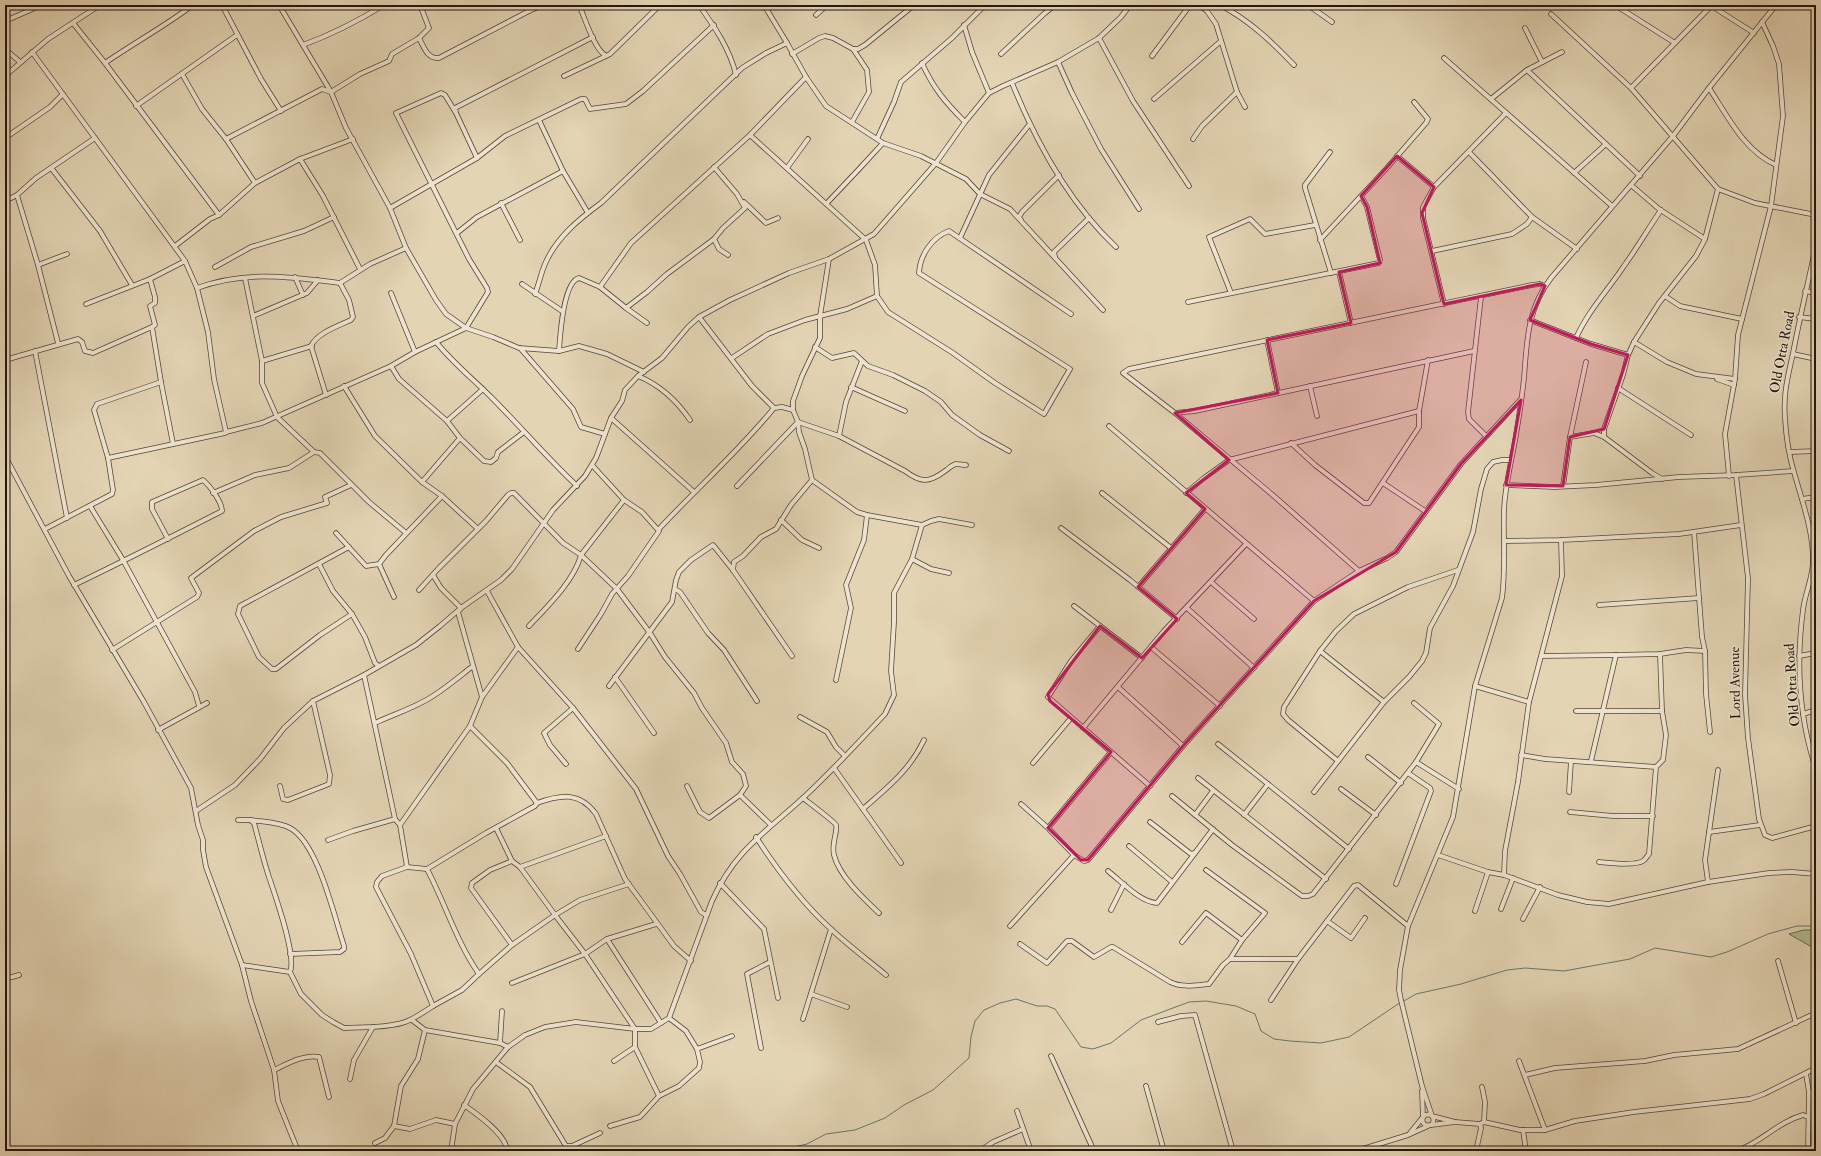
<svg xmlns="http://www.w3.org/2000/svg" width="1821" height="1156" viewBox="0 0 1821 1156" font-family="'IM FELL Double Pica',serif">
  <rect width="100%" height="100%" fill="#e3d4b4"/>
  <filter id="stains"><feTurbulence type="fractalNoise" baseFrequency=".005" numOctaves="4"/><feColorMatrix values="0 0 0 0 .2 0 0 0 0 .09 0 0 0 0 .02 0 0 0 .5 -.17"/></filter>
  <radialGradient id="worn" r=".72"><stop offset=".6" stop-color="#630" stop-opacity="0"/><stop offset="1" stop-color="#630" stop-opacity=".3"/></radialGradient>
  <polygon fill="#b2bd8e" stroke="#6c6a4e" points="1804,930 1816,930 1816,946 1810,946 1789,934"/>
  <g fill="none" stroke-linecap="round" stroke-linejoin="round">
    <g stroke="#697869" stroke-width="1">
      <polyline points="1404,1001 1416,994 1461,984 1507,970 1525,968 1564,971 1630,959 1655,948 1711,957 1727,952 1768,934 1797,926 1816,926"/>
      <polyline points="776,1151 807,1144 826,1134 855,1130 885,1118 904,1105 933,1090 969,1058 971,1037 975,1021 984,1010 1000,1003 1016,999 1037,1006 1047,1006 1055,1009 1081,1047 1093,1049 1111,1043 1141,1020 1189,1002 1206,1001 1236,1006 1255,1014 1261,1031 1274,1039 1290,1041 1321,1043 1349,1037 1401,1002"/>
    </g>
    <defs>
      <g id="minor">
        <polyline points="222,5 261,79 281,111"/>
        <polyline points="279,5 331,92 346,128 390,208 406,248 436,300 446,314 466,328 493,337 519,348 559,351"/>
        <polyline points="524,5 529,11 543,5"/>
        <path d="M579 5C585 18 594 49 606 56L610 54 660 5"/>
        <path d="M699 5C714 26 730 49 736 75"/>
        <polyline points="764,5 787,43 806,77 826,106 883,143 921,156 966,179 980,194 1010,209 1103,310"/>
        <path d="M1220 5C1249 20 1271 41 1294 65"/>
        <polyline points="1308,5 1332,22"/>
        <polyline points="1615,5 1675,43"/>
        <polyline points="1710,5 1754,33"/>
        <polyline points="1551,14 1631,88 1718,189 1705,239 1696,256 1659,303 1634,342 1628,355 1623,375 1604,429 1604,437 1652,473 1662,479"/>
        <polyline points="816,15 827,5"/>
        <polyline points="5,21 42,5"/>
        <polyline points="73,23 105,63 219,215"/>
        <polyline points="964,25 972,52 989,93"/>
        <polyline points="1525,28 1542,62"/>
        <path d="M419 38C424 47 427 59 439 58L529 11"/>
        <polyline points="1099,38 1133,101 1189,186 1180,172"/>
        <path d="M303 45C333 34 358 21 384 5"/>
        <polyline points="5,49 20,62"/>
        <polyline points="853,49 858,49 865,45 914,5"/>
        <polyline points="32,52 185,261 197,288 208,332 214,379 226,432"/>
        <polyline points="792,54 819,38 825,36 833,38 853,49 867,70 869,92 852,122"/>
        <polyline points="1001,54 1045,13 1055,5"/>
        <polyline points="1152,56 1190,5"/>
        <polyline points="1444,58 1612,206"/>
        <polyline points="1058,62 1072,93 1101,149 1139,209"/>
        <path d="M105 63C134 43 165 26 193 5"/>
        <path d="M922 63C933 88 946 103 965 122"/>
        <polyline points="1527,70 1640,176"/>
        <polyline points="182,74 202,109 226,139 255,183"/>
        <polyline points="5,76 48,39 100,5"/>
        <polyline points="564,76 606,56"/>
        <path d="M1012 83C1036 142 1069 203 1116 247"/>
        <polyline points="1631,88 1711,6"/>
        <path d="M1709 88C1727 115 1744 151 1776 165"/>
        <polyline points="1237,92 1245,107"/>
        <polyline points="1154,99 1221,41"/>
        <polyline points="1491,99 1527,70 1562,52"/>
        <polyline points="136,106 237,35"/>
        <polyline points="539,120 563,171 588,213"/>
        <path d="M750 135 866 240 875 265 877 296 888 312 953 353 995 383 1044 414 1070 369 919 273C920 255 932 237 949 231L1071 314"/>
        <polyline points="5,138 50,107 63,94"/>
        <polyline points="226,139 322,89 331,92 360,74 389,61 392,54 419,38 429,28 420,5"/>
        <polyline points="877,139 894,102 901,82 952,38 985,5"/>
        <polyline points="1193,139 1202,126 1237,92 1216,24 1207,11 1199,5"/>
        <polyline points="1330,152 1305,185 1305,188 1331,273"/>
        <polyline points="1469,152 1532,217 1577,249"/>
        <polyline points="1397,156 1434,187"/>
        <polyline points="477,158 456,113 455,108 593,37"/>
        <polyline points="300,159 323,196 360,269"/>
        <polyline points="787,168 808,139"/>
        <polyline points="52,169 100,231 132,285"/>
        <polyline points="1574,173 1606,144"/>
        <polyline points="1631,185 1659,209 1705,239"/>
        <polyline points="1718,189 1755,203 1816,215"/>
        <polyline points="17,195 38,265 58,343"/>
        <polyline points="5,201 17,195 36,178 95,138"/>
        <polyline points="744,202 766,223 778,218"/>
        <polyline points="501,203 520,240"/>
        <polyline points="827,203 860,168 883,143"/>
        <polyline points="390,208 477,158 505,136 581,99 585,99 590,109 626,104 643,91 714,25"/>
        <polyline points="1021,220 1019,217 1022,212 1059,175"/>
        <polyline points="457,233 477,217 563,171"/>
        <polyline points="960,238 989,175 1029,125"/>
        <polyline points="714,239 719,249 728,255"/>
        <polyline points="1320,240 1386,169 1426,123 1428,119 1414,102"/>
        <polyline points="175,246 210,219 219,215 255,183 300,159 353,139"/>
        <path d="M1816 246C1808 282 1800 317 1793 353 1788 376 1783 394 1785 418 1786 436 1789 456 1794 472 1802 501 1813 530 1813 560 1813 579 1805 592 1803 610 1796 663 1799 718 1816 769"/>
        <polyline points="1432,251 1512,234 1527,224 1532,217"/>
        <polyline points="1055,257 1054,252 1089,218"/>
        <polyline points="829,259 820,316 820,338 802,376 793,401 793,410 798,422 799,432 805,449 812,480 857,512 867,515 922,525 931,521 939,519 972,525"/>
        <polyline points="38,265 67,254"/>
        <polyline points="215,267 251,247 304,231 334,217"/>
        <polyline points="1339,272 1351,323"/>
        <polyline points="295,277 303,295"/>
        <polyline points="245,278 262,361 262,383 277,417 314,452 320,453 369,502 406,533"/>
        <polyline points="522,284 562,311"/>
        <polyline points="600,287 631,243 750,135 806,77"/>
        <path d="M197 288C246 270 290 277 340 283L370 264 406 248"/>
        <polyline points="1805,291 1816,293"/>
        <polyline points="391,293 415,352"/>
        <polyline points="1231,293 1209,237 1250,219 1265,234 1315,225"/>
        <path d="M535 294C539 284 541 273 545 264 556 238 579 219 601 203L742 68 766 53 787 43"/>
        <polyline points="1665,296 1680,306 1742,319"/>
        <polyline points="1481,297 1468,412 1469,419 1486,436"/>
        <polyline points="1188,302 1379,263 1380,260 1367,207 1361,196"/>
        <polyline points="86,304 150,279 185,261"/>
        <polyline points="1444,304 1423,218 1423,207 1434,187 1506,113"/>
        <polyline points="626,308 647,292 667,274 714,239 723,228 745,208 737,194 714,167"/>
        <polyline points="253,316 307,293 318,280"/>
        <polyline points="699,317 752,386 774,408 782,407 793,410"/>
        <polyline points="1799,317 1816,319"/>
        <polyline points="1530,320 1591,344 1628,355"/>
        <polyline points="152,327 161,382"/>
        <path d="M1576 338C1588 311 1608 290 1624 266 1637 248 1648 229 1661 210"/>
        <polyline points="1267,340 1278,393"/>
        <path d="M436 342C453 363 473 379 492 398 521 427 547 458 577 486"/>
        <polyline points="1634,342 1667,362 1696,374 1735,379"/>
        <polyline points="815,347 832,358 854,353 868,366 893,375 925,391 941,402 952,415 980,435 1009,451"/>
        <polyline points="520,348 573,409 581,427 605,434"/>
        <polyline points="35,351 67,518"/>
        <polyline points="1793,354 1816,359"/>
        <polyline points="732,358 768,334 805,320 847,309 877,296"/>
        <polyline points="5,360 78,339 82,342 85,351 93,353 152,327 155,325 150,306 155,303 155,297 150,279"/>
        <polyline points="262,361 312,346"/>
        <polyline points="391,366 399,379 447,421 460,438 422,482"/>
        <path d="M644 372 607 354 579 346 559 351C560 337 563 282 579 278L600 287 626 308 647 323"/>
        <path d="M638 376C660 385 677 401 690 420"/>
        <polyline points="1717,379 1734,385"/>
        <polyline points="344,386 375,436 422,482 442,496 478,529"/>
        <polyline points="1310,386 1317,416"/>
        <polyline points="851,387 905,411"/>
        <polyline points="1618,388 1691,435"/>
        <path d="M326 395 311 346C317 333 338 326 351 320L353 317 349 300 340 283"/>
        <polyline points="1175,413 1195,411 1474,351"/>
        <polyline points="611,418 694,492"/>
        <polyline points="447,421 483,389"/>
        <polyline points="1109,426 1314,601"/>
        <polyline points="839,436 846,402 862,361"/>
        <polyline points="1570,437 1594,433 1604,437"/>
        <polyline points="460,438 484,461 491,462 496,458 498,452 524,432"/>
        <polyline points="1291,443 1315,465 1364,503 1369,503 1419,427 1419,411 1428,360"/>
        <polyline points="1791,452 1816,451"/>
        <path d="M5 456 69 576 144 702 191 788 198 825 203 840V850L206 867 242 965 251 1001 274 1070C287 1064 304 1054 319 1057L329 1097"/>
        <polyline points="108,458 225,433 226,432 262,423 391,366 415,352 466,328 488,292 487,288 469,259 396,113 441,93 445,95 456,113"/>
        <polyline points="1736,475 1748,578 1745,695 1748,738 1759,819 1765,835 1772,838 1816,826"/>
        <polyline points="1729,476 1725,434 1735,379 1738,335 1771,206 1783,116 1779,64 1773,46 1762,22"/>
        <polyline points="1383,483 1425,511"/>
        <polyline points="1506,485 1555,487 1596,485 1679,477 1736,475 1793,471"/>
        <path d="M737 486 798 422 839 436 905 471C921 483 929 483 945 471 949 468 952 465 956 464 959 464 963 465 966 465"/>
        <polyline points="1563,486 1570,437 1586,362"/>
        <polyline points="213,493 255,475 289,468 314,452"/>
        <polyline points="1102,493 1171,548"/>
        <polyline points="1186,493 1204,478 1229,460 1419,411"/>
        <polyline points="1802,499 1816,497"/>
        <polyline points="90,506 123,560 195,692 199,706"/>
        <polyline points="781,520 802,540 819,548"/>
        <polyline points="1061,528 1130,580 1177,619"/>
        <polyline points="45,529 112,494 113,490 108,458 94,410 97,404 161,382 173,444"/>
        <path d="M659 529C697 488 739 451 774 408"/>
        <polyline points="1694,532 1702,637 1705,651 1706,694 1710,732"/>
        <polyline points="336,533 366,566 379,564 386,555 442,496"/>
        <polyline points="1505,541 1561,540 1679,534 1741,525"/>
        <polyline points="349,547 240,606 238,614 259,657 272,669 276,669 320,635 352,614"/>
        <polyline points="912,559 931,569 949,573"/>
        <polyline points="319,564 333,591 352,614 365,637 375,663 379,666"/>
        <polyline points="379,564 394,597"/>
        <polyline points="733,570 734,562 743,556 761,537 776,529 791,505 812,480"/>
        <polyline points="1359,571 1275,497 1175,413 1123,373 1129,369 1532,285 1540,284 1545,286"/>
        <polyline points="433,575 441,588 461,608 458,612 482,697"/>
        <polyline points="1211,582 1254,619"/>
        <path d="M74 585C124 561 173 536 222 511 222 502 210 486 203 480L152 502V509L168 539"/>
        <polyline points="1138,587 1205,509"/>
        <polyline points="675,589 680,592 708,633 724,650 757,701"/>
        <polyline points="419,590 438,569 486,521 508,495 511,493 514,493 563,543 581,555 617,589 650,633 665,657 694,693 702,708 726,743 732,762 743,774 746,786 740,795"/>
        <polyline points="487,591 518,647 573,708 636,789 668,856 680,874 701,912 706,915"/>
        <polyline points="1599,605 1699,598"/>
        <polyline points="1074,606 1142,658"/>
        <polyline points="1187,608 1254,668"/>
        <path d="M529 626C547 607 574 581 581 555L624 500"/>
        <polyline points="1100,626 1071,661 1048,697 1150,786"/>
        <polyline points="1151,647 1220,706"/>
        <polyline points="578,649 601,614 612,594 628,576 659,531 642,512 624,500 592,465"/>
        <polyline points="112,650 197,597 199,593 191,578 254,531 281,517 327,503 325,497 351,485"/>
        <polyline points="1320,651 1384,702 1409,677 1422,661 1426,653 1430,628 1453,586 1473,532 1481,489 1487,469 1493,462 1502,460 1511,460"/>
        <polyline points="1542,656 1616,655 1660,654 1686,650 1705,651"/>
        <polyline points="1799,656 1816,653"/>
        <polyline points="364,675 395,819 400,825 407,867"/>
        <polyline points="615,677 654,733"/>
        <polyline points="836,680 851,608 846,585 864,540 867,515"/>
        <polyline points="609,686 672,602 676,580 679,572 691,560 713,545 733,570 792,656"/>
        <polyline points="1475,686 1529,702"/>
        <polyline points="1118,687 1183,746"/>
        <polyline points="1414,703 1439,724 1416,762"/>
        <polyline points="1576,711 1662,711"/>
        <polyline points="1803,714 1816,710"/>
        <polyline points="800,717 827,732 836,747 845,756"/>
        <path d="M375 723C394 714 415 708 433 696 447 687 460 676 473 666"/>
        <polyline points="1083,728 1164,631 1246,544"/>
        <polyline points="158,730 207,703"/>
        <polyline points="1218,744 1349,849"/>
        <polyline points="1521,755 1545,759 1656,767"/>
        <polyline points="1368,757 1401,783"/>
        <polyline points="1338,761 1288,720 1283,714 1284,707 1320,651 1336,631 1354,614 1408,587 1458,570"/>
        <polyline points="1591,761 1616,655"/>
        <polyline points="1033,763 1071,718"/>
        <polyline points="566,764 550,745 544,733 573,708"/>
        <polyline points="834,768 901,863"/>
        <polyline points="1198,778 1326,879"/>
        <polyline points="280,786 283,799 288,800 329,784 330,775 313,701"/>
        <polyline points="687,786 700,812 709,818 740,795 771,825"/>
        <polyline points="1341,789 1376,815"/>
        <polyline points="1314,792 1384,702"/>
        <polyline points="1569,792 1571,761"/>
        <polyline points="1172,796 1232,845 1302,896 1308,896 1313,894 1416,762 1459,789"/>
        <path d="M803 798C808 802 835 822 836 825 838 831 831 844 834 855 839 876 864 899 879 913"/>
        <path d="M537 803C561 794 580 792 596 814L625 879 674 946 691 961"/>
        <polyline points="1021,804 1048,828 1074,855 1084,861 1088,860 1183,746 1314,601 1359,571 1387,558 1396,552 1461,464 1520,400"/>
        <path d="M863 809C887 788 910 770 924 740"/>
        <polyline points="196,811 235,785 260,759 284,728 313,701 364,675 416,645 440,626 461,608 501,580 512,569 553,510 585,476 596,458 611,418 622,401 625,390 638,376 662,358 688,327 699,317 730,300 789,273 829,259 874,234 936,163 965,122 989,93 1003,86 1058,62 1099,38 1121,17 1130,5"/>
        <polyline points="1570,812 1613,816 1653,816"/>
        <polyline points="1195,815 1213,791"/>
        <polyline points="1244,815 1268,784"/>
        <path d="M238 820H250L254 823C259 841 263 859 269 877 275 895 297 956 290 972L301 994 322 1015 333 1022 344 1028 373 1027"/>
        <path d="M251 820C263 822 279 822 290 828 318 843 334 916 344 946V949L340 952 290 954"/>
        <polyline points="1150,822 1191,854 1195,853 1213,829"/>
        <polyline points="400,825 470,726 482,697 518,647"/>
        <polyline points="496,828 512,861 490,870 472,883 471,888 512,945"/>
        <polyline points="1048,828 1111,752"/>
        <polyline points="1709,832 1760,825"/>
        <path d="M756 837C778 871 802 903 832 930 849 946 868 960 886 975"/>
        <polyline points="328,840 353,831 395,819"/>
        <polyline points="1129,846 1172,882"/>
        <polyline points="1438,855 1488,872 1504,875 1558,895 1587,902 1609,904 1708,882 1769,873 1792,872 1816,874"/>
        <polyline points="512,861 520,867 555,915 580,900 629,884"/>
        <path d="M1599 862C1608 863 1635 866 1643 861 1646 859 1647 856 1649 854L1656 767 1663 760 1666 735 1662 711 1660 654"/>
        <polyline points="520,867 606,836"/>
        <path d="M427 869C445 903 457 943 479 974L512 945 555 915 585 954 635 1029V1047L614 1061"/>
        <polyline points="1206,870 1265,913 1242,940 1230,959"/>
        <path d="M1108 871C1122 882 1140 902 1157 903L1195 853"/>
        <polyline points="1504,875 1505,851 1518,782 1529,702 1562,576 1561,540"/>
        <polyline points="1708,882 1705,860 1718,770"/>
        <polyline points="720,883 764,929 778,998"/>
        <polyline points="1396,884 1431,791 1430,788 1408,773"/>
        <polyline points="1501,909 1513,878"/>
        <polyline points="1111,910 1124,884"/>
        <polyline points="1475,911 1488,872"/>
        <polyline points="1523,919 1540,887"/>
        <polyline points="1327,921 1351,938 1365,918"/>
        <polyline points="1010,926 1074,855"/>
        <polyline points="607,939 661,1023"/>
        <polyline points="1182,942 1206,913 1242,940"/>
        <path d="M1020 944 1047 963 1067 941H1072L1094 957 1111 947H1113L1170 982C1182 988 1196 985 1209 984L1223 965 1230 959H1298"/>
        <polyline points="1778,961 1796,1023"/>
        <polyline points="242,965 290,972"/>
        <polyline points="5,979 19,975"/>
        <polyline points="512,983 585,954 607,939 656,924"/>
        <polyline points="811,994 847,1007"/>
        <polyline points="1271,1000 1298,959 1354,886 1358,885 1408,926"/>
        <polyline points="433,1006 462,990 479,974"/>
        <polyline points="669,1018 686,1031 697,1049 732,1036"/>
        <polyline points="803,1019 831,929"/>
        <polyline points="412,1020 425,1030 500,1043 508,1047"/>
        <polyline points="1158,1022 1181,1016 1195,1015 1233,1151"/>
        <polyline points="500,1043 502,1011"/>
        <polyline points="761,1048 747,974 770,962"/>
        <polyline points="1051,1056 1094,1151"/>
        <polyline points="1519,1061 1545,1130"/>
        <polyline points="496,1062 530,1087 566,1146 572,1146 600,1133"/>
        <polyline points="274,1070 278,1101 298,1151"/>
        <polyline points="1806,1074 1809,1092 1808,1151"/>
        <polyline points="1525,1075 1555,1068 1645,1061 1674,1055 1738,1049 1816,1013"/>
        <path d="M350 1079 354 1060 373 1027C403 1025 408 1023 433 1006L411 954 376 887 377 882 382 876 407 867 427 869 486 833 535 806 537 803 507 763 470 726"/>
        <polyline points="1146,1086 1164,1151"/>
        <polyline points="1482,1087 1485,1102 1484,1122"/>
        <polyline points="659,1096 679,1086 699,1068 700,1062 697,1049"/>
        <path d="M464 1105C477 1114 507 1135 507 1151"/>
        <polyline points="1017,1111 1031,1151"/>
        <circle cx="1428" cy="1120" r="5.5"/>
        <path d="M1455 1122 1432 1116 1422 1086 1401 1000 1399 990 1400 970 1408 926 1453 817 1475 686 1502 598C1506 568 1503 539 1504 510 1505 484 1512 460 1516 435 1519 417 1522 397 1524 378 1527 341 1527 309 1551 278L1673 136 1709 88 1776 5"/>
        <polyline points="1480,1124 1484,1122 1520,1130 1545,1130 1575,1121 1634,1112 1750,1099 1764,1094 1816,1068"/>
        <polyline points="1431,1125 1455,1122 1480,1124 1481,1128 1476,1151"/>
        <polyline points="394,1126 410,1129 436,1120 455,1124"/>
        <polyline points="610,1126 640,1117 659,1096 635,1047"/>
        <polyline points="1523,1130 1526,1151"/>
        <polyline points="1410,1133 1423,1117 1422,1091"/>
        <polyline points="375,1143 385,1138 394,1126 401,1086 418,1059 425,1030"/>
        <path d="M451 1151 455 1124 473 1089 508 1047 525 1035 545 1027 576 1022 635 1029H651L669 1018 712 901C735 850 765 833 804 797 832 771 859 742 885 714L894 695 891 671 894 622V593L912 559 922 525"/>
        <polyline points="980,1151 993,1142 1023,1129"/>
        <polyline points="1356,1151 1408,1135 1428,1126"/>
        <path d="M1737 1151C1760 1143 1778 1122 1803 1115L1808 1117"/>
      </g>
    </defs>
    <use href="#minor" stroke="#544637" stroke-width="5.5"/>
    <use href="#minor" stroke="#ede3ce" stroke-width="4"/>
  </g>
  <path fill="#c2185b" fill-opacity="0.2" stroke="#c2185b" stroke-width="3" stroke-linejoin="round" d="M1397 156 1434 187 1422 213 1444 304 1540 284 1545 286 1530 320 1591 344 1628 355 1604 429 1570 437 1563 486 1506 485 1521 400 1461 464 1396 552 1314 601 1183 746 1088 860H1081L1048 828 1111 752 1050 701 1048 694 1100 626 1142 658 1177 619 1138 587 1205 509 1186 493 1229 460 1175 413 1278 393 1267 340 1351 323 1339 272 1380 263 1367 207 1361 196Z"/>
  <g text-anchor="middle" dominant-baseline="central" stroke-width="3" stroke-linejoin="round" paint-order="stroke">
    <g font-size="14" fill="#25160d" stroke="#ede3ce">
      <text transform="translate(1782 352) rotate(-79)">Old Otta Road</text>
      <text transform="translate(1735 683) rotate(-91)">Lord Avenue</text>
      <text transform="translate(1792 685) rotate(-94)">Old Otta Road</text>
    </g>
  </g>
  <rect width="1821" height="1156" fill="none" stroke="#e3d4b4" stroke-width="20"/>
  <rect x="6" y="6" width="1809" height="1144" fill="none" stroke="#25160d" stroke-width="2"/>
  <rect x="10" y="10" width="1801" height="1136" fill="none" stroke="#25160d"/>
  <rect width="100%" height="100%" filter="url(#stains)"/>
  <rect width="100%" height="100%" fill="url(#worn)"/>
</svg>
